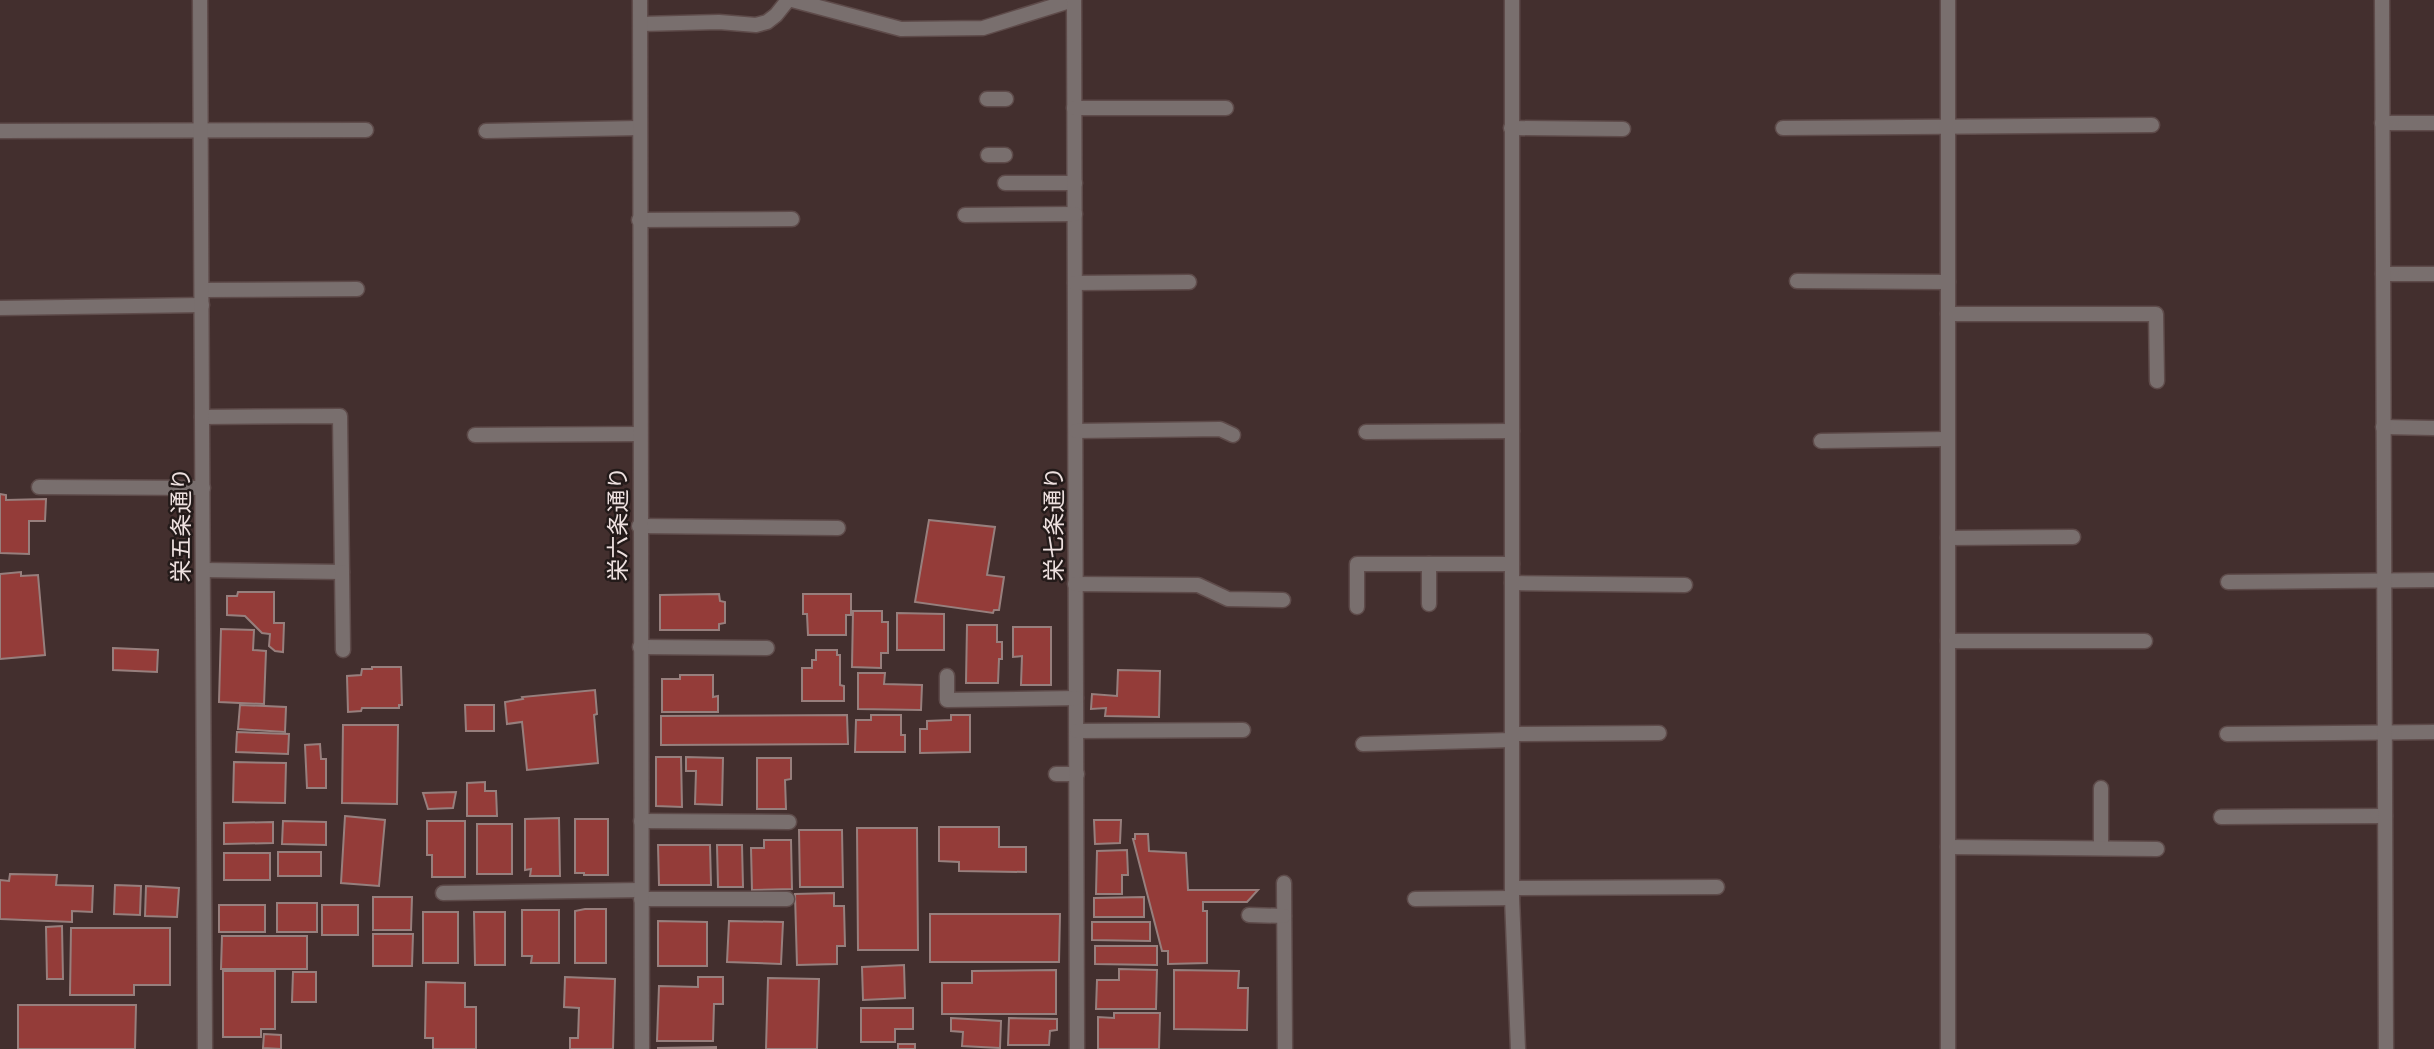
<svg xmlns="http://www.w3.org/2000/svg" width="2434" height="1049" viewBox="0 0 2434 1049" font-family="Quicksand,'Noto Sans JP',sans-serif">
  <rect width="100%" height="100%" fill="#432f2e"/>
  <g fill="#943c39" stroke="#977f7d" stroke-width="2">
    <polygon points="0,494 6,495 6,500 46,499 45,521 29,521 29,554 0,553"/>
    <polygon points="929,520 995,527 987,575 1004,577 999,610 994,610 993,613 915,602"/>
    <polygon points="21,572 21,576 38,575 45,655 0,659 0,574"/>
    <polygon points="238,592 274,592 274,623 284,623 283,652 275,651 269,646 270,634 262,633 245,616 227,615 227,596 237,596"/>
    <polygon points="719,594 720,601 725,602 725,623 719,624 719,630 660,630 660,595"/>
    <polygon points="803,594 851,594 851,615 846,615 846,635 808,635 807,614 803,614"/>
    <polygon points="853,611 882,611 882,622 888,622 888,653 881,653 881,668 852,667"/>
    <polygon points="897,613 944,614 944,650 897,650"/>
    <polygon points="967,625 997,625 997,642 1002,642 1002,659 999,659 998,683 966,683"/>
    <polygon points="1013,627 1051,627 1051,685 1021,685 1022,656 1013,657"/>
    <polygon points="221,629 254,630 253,650 266,651 264,704 219,702"/>
    <polygon points="113,648 158,650 157,672 113,670"/>
    <polygon points="816,650 837,650 837,655 840,655 840,685 844,686 844,701 802,701 802,668 812,668 812,660 816,660"/>
    <polygon points="372,667 401,667 402,705 399,705 399,708 362,708 361,711 348,712 347,676 361,675 362,669 372,669"/>
    <polygon points="1118,670 1160,671 1159,717 1105,716 1106,708 1091,709 1092,694 1117,696"/>
    <polygon points="858,673 885,673 884,684 922,685 921,710 858,709"/>
    <polygon points="680,675 713,675 713,697 718,696 718,712 662,712 662,679 680,679"/>
    <polygon points="595,690 597,714 594,715 598,763 527,770 522,722 507,724 505,702 523,699 522,697"/>
    <polygon points="240,705 286,707 285,732 238,729"/>
    <polygon points="465,705 494,705 494,731 466,731"/>
    <polygon points="847,715 848,744 661,745 661,716"/>
    <polygon points="871,715 901,715 901,735 905,735 905,752 855,752 856,720 871,720"/>
    <polygon points="951,715 970,715 970,752 920,753 920,729 927,729 927,721 951,720"/>
    <polygon points="343,725 398,725 397,804 342,803"/>
    <polygon points="237,732 289,734 288,754 236,752"/>
    <polygon points="320,744 321,759 326,759 326,788 307,788 305,745"/>
    <polygon points="656,757 681,757 682,807 656,806"/>
    <polygon points="686,757 723,758 722,805 695,804 696,771 686,771"/>
    <polygon points="757,758 791,758 791,779 785,780 786,809 757,809"/>
    <polygon points="234,762 286,763 285,803 233,802"/>
    <polygon points="485,782 485,791 496,791 497,816 467,816 467,783"/>
    <polygon points="456,792 453,808 428,809 423,793"/>
    <polygon points="345,816 385,820 379,886 341,883"/>
    <polygon points="559,818 560,876 530,876 531,869 525,870 525,819"/>
    <polygon points="575,819 608,819 608,875 584,875 584,873 575,873"/>
    <polygon points="1094,820 1121,820 1120,843 1095,844"/>
    <polygon points="283,821 326,822 326,845 282,844"/>
    <polygon points="427,821 465,821 465,877 432,877 432,855 427,855"/>
    <polygon points="273,822 273,843 224,844 224,823"/>
    <rect x="477" y="824" width="35" height="50"/>
    <polygon points="939,827 999,827 999,847 1026,847 1026,872 959,871 959,862 939,861"/>
    <polygon points="857,828 917,828 918,950 858,950"/>
    <polygon points="799,830 842,830 843,887 800,887"/>
    <polygon points="1135,834 1148,834 1149,851 1186,853 1188,890 1258,890 1247,902 1203,902 1203,911 1207,911 1207,963 1168,964 1168,951 1162,951 1133,839 1135,839"/>
    <polygon points="764,840 791,840 792,889 752,890 751,848 764,848"/>
    <polygon points="658,845 710,845 711,885 659,885"/>
    <polygon points="717,845 742,845 743,887 718,887"/>
    <polygon points="1127,850 1128,875 1122,875 1122,894 1096,894 1097,851"/>
    <rect x="278" y="852" width="43" height="24"/>
    <rect x="224" y="853" width="46" height="27"/>
    <polygon points="10,874 57,875 56,885 93,886 92,912 72,911 72,922 0,919 0,880 9,881"/>
    <polygon points="115,885 141,886 140,915 114,914"/>
    <polygon points="146,886 179,888 177,917 145,916"/>
    <polygon points="834,893 834,906 844,906 845,946 837,946 837,964 797,965 795,894"/>
    <polygon points="373,897 412,897 411,930 373,930"/>
    <polygon points="1144,897 1144,917 1094,917 1094,898"/>
    <rect x="277" y="903" width="40" height="29"/>
    <rect x="219" y="905" width="46" height="27"/>
    <rect x="322" y="905" width="36" height="30"/>
    <polygon points="585,909 606,909 606,963 575,963 575,911"/>
    <polygon points="522,910 559,910 559,963 531,963 532,956 522,956"/>
    <rect x="423" y="912" width="35" height="51"/>
    <polygon points="474,912 505,912 505,965 475,965"/>
    <polygon points="930,914 1060,914 1059,962 930,962"/>
    <polygon points="658,921 707,922 707,966 658,966"/>
    <polygon points="729,921 783,922 781,964 727,962"/>
    <polygon points="1092,922 1150,922 1150,941 1092,940"/>
    <polygon points="62,926 63,979 47,979 46,927"/>
    <polygon points="71,928 170,928 170,985 134,985 134,995 70,995"/>
    <polygon points="373,934 413,934 412,966 373,966"/>
    <polygon points="222,936 307,936 307,969 221,969"/>
    <polygon points="1095,946 1157,946 1157,965 1095,964"/>
    <polygon points="904,965 905,998 863,1000 862,967"/>
    <polygon points="1119,969 1157,970 1156,1009 1096,1009 1097,980 1119,980"/>
    <polygon points="1056,970 1056,1014 942,1014 942,983 972,983 972,971"/>
    <polygon points="1174,970 1239,971 1238,988 1248,988 1247,1030 1174,1029"/>
    <polygon points="223,971 275,971 275,1029 261,1029 261,1037 223,1037"/>
    <polygon points="293,972 316,972 316,1002 292,1002"/>
    <polygon points="565,977 615,979 613,1049 570,1049 570,1038 578,1038 579,1008 564,1007"/>
    <polygon points="698,977 723,977 723,1004 714,1004 713,1041 657,1041 659,986 698,987"/>
    <polygon points="768,978 819,979 817,1049 766,1049"/>
    <polygon points="426,982 465,983 465,1007 476,1007 476,1049 433,1049 433,1038 425,1038"/>
    <polygon points="18,1005 136,1005 135,1049 18,1049"/>
    <polygon points="861,1008 913,1008 913,1029 895,1029 895,1042 861,1042"/>
    <polygon points="1114,1013 1160,1013 1159,1049 1098,1049 1098,1017 1114,1018"/>
    <polygon points="951,1018 1001,1021 1000,1048 962,1046 963,1032 951,1031"/>
    <polygon points="1009,1018 1057,1019 1057,1030 1050,1031 1049,1045 1008,1045"/>
    <polygon points="264,1034 281,1035 281,1049 263,1048"/>
    <rect x="898" y="1044" width="17" height="5"/>
    <polygon points="716,1047 716,1049 658,1049 658,1048"/>
  </g>
  <g fill="none" stroke-linecap="round" stroke-linejoin="round">
    <defs>
      <g id="service">
        <polyline points="792,0 901,29 983,28 1073,0"/>
        <polyline points="641,24 719,22 756,25 767,22 776,15 788,0"/>
        <polyline points="987,99 1006,99"/>
        <polyline points="2382,123 2434,123"/>
        <polyline points="1511,128 1623,129"/>
        <polyline points="1783,128 2152,125"/>
        <polyline points="0,131 366,130"/>
        <polyline points="486,131 639,128"/>
        <polyline points="988,155 1005,155"/>
        <polyline points="1005,183 1075,183"/>
        <polyline points="639,220 792,219"/>
        <polyline points="2383,274 2434,274"/>
        <polyline points="1797,281 1948,282"/>
        <polyline points="202,290 357,289"/>
        <polyline points="0,308 202,305"/>
        <polyline points="1948,314 2156,314 2157,381"/>
        <polyline points="202,417 340,416 342,572 204,570"/>
        <polyline points="2383,427 2434,428"/>
        <polyline points="1366,432 1512,431"/>
        <polyline points="475,435 640,434"/>
        <polyline points="1821,441 1947,439"/>
        <polyline points="39,487 203,488"/>
        <polyline points="639,526 838,528"/>
        <polyline points="1948,538 2073,537"/>
        <polyline points="1429,564 1429,604"/>
        <polyline points="342,572 343,650"/>
        <polyline points="2228,582 2434,580"/>
        <polyline points="1512,583 1685,585"/>
        <polyline points="1357,607 1357,564 1512,564"/>
        <polyline points="1948,641 2145,641"/>
        <polyline points="640,647 767,648"/>
        <polyline points="1512,734 1659,733"/>
        <polyline points="2227,734 2434,732"/>
        <polyline points="1363,744 1512,740"/>
        <polyline points="1056,774 1077,774"/>
        <polyline points="2101,788 2101,848"/>
        <polyline points="2221,817 2385,816"/>
        <polyline points="641,821 789,822"/>
        <polyline points="1948,847 2157,849"/>
        <polyline points="1284,883 1285,1049"/>
        <polyline points="1513,888 1717,887"/>
        <polyline points="443,893 641,890"/>
        <polyline points="641,899 787,899"/>
        <polyline points="1415,899 1512,898"/>
        <polyline points="1249,915 1284,916"/>
      </g>
      <g id="minor">
        <polyline points="200,0 205,1049"/>
        <polyline points="640,0 642,1049"/>
        <polyline points="1074,0 1077,1049"/>
        <polyline points="1512,0 1512,898 1518,1049"/>
        <polyline points="1948,0 1948,1049"/>
        <polyline points="2382,0 2386,1049"/>
        <polyline points="1074,108 1226,108"/>
        <polyline points="965,215 1075,214"/>
        <polyline points="1075,283 1189,282"/>
        <polyline points="1076,431 1220,429 1233,435"/>
        <polyline points="1075,584 1198,585 1228,599 1283,600"/>
        <polyline points="947,676 947,700 1076,698"/>
        <polyline points="1077,731 1243,730"/>
      </g>
    </defs>
    <use href="#service" stroke="#5e4b4a" stroke-width="17"/>
    <use href="#minor" stroke="#5e4b4a" stroke-width="17"/>
    <use href="#service" stroke="#796f6e" stroke-width="14"/>
    <use href="#minor" stroke="#796f6e" stroke-width="14"/>
  </g>
  <g text-anchor="middle" dominant-baseline="central" stroke-width="5" stroke-linejoin="round" paint-order="stroke">
    <g font-size="23" fill="#ede0df" stroke="#231a19">
      <text transform="translate(617 524) rotate(-90)">栄六条通り</text>
      <text transform="translate(1053 524) rotate(-90)">栄七条通り</text>
      <text transform="translate(180 525) rotate(-90)">栄五条通り</text>
    </g>
  </g>
</svg>
